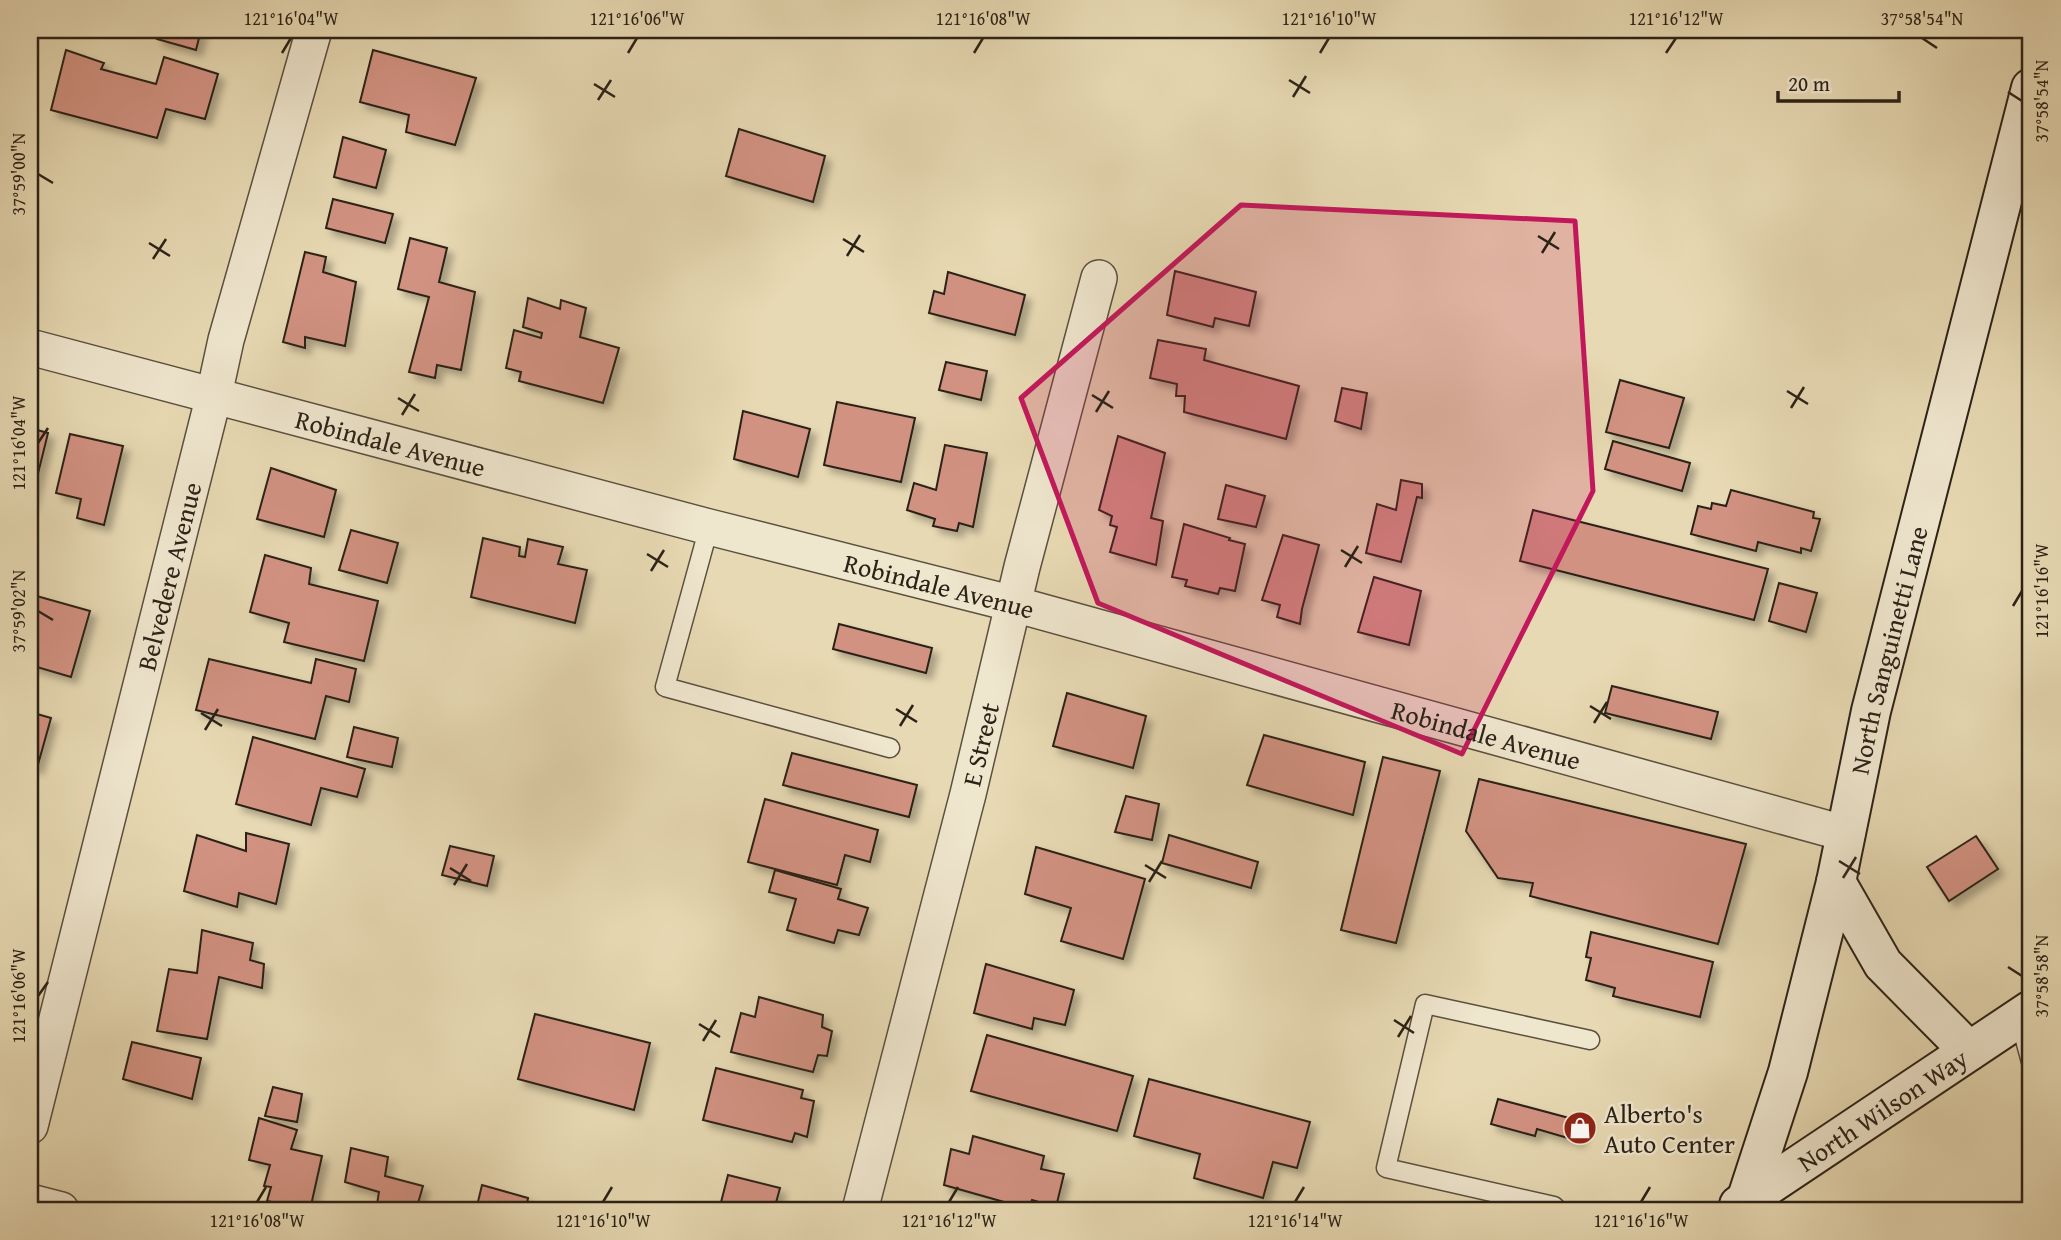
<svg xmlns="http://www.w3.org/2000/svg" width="2061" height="1240" viewBox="0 0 2061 1240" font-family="'Gentium Book Plus',serif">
  <defs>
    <filter id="shadow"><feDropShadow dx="6" dy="6" stdDeviation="3.5" flood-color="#0004"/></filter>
  </defs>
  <rect width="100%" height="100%" fill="#e7d9b3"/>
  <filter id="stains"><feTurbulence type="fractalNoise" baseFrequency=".00286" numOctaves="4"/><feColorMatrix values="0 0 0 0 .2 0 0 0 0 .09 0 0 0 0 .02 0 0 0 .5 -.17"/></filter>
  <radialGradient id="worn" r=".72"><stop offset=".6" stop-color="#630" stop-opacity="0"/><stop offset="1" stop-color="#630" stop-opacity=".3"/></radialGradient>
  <g fill="#d29282" stroke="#2b2217" stroke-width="2" filter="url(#shadow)">
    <polygon points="154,30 201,30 196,50 157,39 159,31"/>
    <polygon points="66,50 104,63 101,69 156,84 164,57 218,74 205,119 166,109 157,138 51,110"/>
    <polygon points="373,50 476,78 455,145 406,132 409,115 360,102"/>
    <polygon points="739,129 825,156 813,202 726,176"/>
    <polygon points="343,137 386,150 376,188 334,177"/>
    <polygon points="333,199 393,214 385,243 326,228"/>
    <polygon points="410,238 447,248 439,282 475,292 461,370 437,365 435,378 409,372 429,297 398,289"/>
    <polygon points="305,252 326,257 323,272 356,282 345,346 305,337 305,348 283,342"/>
    <polygon points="1175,271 1256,292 1249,326 1215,318 1213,327 1167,315"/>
    <polygon points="948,272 1025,295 1015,335 929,313 934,291 944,294"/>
    <polygon points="528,298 560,309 561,300 586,308 580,337 619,348 603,403 519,381 521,372 506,368 514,330 541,338 542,333 523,327"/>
    <polygon points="1158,340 1206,349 1204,360 1299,386 1286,439 1184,412 1185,396 1176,396 1177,384 1150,378"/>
    <polygon points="946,362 987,371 981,400 939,390"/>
    <polygon points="1620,380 1684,398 1669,448 1606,432"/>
    <polygon points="1342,388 1367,393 1361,429 1335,421"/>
    <polygon points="837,402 915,418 901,482 824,465"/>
    <polygon points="743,411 810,429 798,477 734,459"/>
    <polygon points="30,428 48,433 30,506"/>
    <polygon points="70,434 123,446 104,525 77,518 81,499 56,493"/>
    <polygon points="1118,436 1165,453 1151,518 1163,521 1156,565 1110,552 1117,527 1110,525 1112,516 1099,510"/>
    <polygon points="1613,441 1690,463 1682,491 1605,469"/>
    <polygon points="945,445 987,453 973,527 959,523 957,531 933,526 935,519 907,510 914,483 936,490"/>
    <polygon points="271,468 336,490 324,537 257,519"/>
    <polygon points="1401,480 1422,484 1422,498 1417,497 1401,562 1366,553 1377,504 1396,510"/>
    <polygon points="1226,485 1265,496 1256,527 1218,519"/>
    <polygon points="1731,490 1814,512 1813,518 1820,519 1811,551 1801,548 1801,553 1758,542 1756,551 1691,534 1698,506 1711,509 1712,503 1726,506"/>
    <polygon points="1533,510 1768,569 1754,620 1520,561"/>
    <polygon points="1184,524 1230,538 1229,540 1245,544 1235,591 1220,588 1218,594 1185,586 1187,580 1172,577"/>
    <polygon points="351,530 398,543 387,583 339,570"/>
    <polygon points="1283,535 1319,545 1302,609 1300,624 1277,617 1280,605 1262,600"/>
    <polygon points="483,538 520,547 519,556 525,557 528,539 563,547 558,564 587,570 575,623 471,597"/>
    <polygon points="265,555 311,568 309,584 378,601 364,661 284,642 289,623 250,612"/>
    <polygon points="1374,577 1421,591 1409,645 1358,632"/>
    <polygon points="1779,583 1817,593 1806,632 1769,621"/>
    <polygon points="33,595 90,611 71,677 30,665 30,606"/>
    <polygon points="839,624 932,648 926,673 833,649"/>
    <polygon points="209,659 311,683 316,659 356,669 349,702 326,696 315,739 196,710"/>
    <polygon points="1612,686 1718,712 1711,739 1605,713"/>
    <polygon points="1067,693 1146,716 1133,768 1053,746"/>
    <polygon points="30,712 51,718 37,768 30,766"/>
    <polygon points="354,727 398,738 392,767 347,757"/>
    <polygon points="1264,735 1365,762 1353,815 1247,785"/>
    <polygon points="253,737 365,769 357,797 321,788 311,825 236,804"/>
    <polygon points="792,753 917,785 909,817 783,785"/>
    <polygon points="1383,757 1440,771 1396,943 1341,930"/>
    <polygon points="1479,779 1746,844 1718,944 1530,896 1533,883 1498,878 1466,831"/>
    <polygon points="1126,796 1159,804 1152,840 1115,832"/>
    <polygon points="765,799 878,830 870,862 845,855 837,885 748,862"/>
    <polygon points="246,833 289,844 276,904 239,893 237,907 184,891 197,835 246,851"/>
    <polygon points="1169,835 1258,862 1251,888 1162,863"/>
    <polygon points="1976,836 1998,869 1949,901 1927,867"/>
    <polygon points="450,846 494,856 487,886 442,875"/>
    <polygon points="1036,847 1145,879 1123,959 1061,941 1071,908 1025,894"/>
    <polygon points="775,870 841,889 838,899 868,908 859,935 838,930 834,943 787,930 796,899 769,892"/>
    <polygon points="202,930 253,943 250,960 264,964 262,988 219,977 207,1039 157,1031 169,969 197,973"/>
    <polygon points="1591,932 1713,962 1700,1017 1613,996 1615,988 1586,980 1591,958 1586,957"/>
    <polygon points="986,964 1074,990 1065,1025 1034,1018 1032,1029 974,1013"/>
    <polygon points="759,997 823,1015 822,1027 832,1031 827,1056 818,1055 813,1072 731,1052 741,1013 755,1017"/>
    <polygon points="535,1014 650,1043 634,1110 518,1079"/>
    <polygon points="987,1035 1133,1076 1117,1131 971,1091"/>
    <polygon points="132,1042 201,1058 192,1099 123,1079"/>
    <polygon points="716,1068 803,1090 801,1098 814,1101 807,1137 795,1133 792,1142 703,1120"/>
    <polygon points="1149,1079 1310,1122 1297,1168 1273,1162 1263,1198 1194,1178 1200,1154 1134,1136"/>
    <polygon points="273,1087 302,1094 297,1122 265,1116"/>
    <polygon points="1498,1099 1584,1122 1578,1141 1537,1129 1535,1136 1491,1124"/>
    <polygon points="259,1118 297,1130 291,1149 322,1156 310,1210 267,1201 271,1187 264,1186 270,1165 249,1160"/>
    <polygon points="973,1136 1044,1156 1041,1169 1064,1174 1056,1207 1032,1200 1029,1209 944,1185 951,1149 969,1154"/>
    <polygon points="351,1148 388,1157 385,1176 423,1186 416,1210 376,1210 379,1192 345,1182"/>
    <polygon points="728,1175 780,1188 774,1210 703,1210 703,1207 719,1210"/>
    <polygon points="482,1185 528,1198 526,1210 476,1210"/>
  </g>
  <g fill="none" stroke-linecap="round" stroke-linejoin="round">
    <defs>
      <g id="lane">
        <polyline points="709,527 665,687 890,748"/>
        <polyline points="2019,1018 2031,1062"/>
        <polyline points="1558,1210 1554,1206 1386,1168 1425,1004 1590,1040"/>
      </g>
      <g id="street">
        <path id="s1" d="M30 347 709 527 1014 604 1847 834"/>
        <path id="s2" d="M30 1126 214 395 226 340 314 30"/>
        <polyline points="30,1202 61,1210"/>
        <path id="s3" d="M860 1210 968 794 1022 567 1099 278"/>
      </g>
      <g id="secondary">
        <polyline points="1836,882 1883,964 1969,1051"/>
        <path id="s4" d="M1739 1205 2031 1010"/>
        <path id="s5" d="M1743 1210 1788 1072 1836 882 1871 711 2031 88"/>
      </g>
    </defs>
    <use href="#lane" stroke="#5a503e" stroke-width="21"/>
    <use href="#street" stroke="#5a503e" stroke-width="38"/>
    <use href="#secondary" stroke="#2b2217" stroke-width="42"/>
    <use href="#lane" stroke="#efe6ce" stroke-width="18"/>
    <use href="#street" stroke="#efe6ce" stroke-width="35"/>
    <use href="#secondary" stroke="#efe6ce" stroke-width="38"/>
  </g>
  <path fill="#c2185b" fill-opacity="0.2" stroke="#c2185b" stroke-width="5" stroke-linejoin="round" d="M1241 205 1575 221 1593 491 1462 754 1098 603 1021 398Z"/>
  <path fill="none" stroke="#2b2217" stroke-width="2.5" d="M1922 38 1937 48M282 53 291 38M628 53 637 38M974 53 983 38M1320 53 1329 38M1666 53 1676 38M1289 80 1310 93M594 84 615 97M2008 92 2022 101M1293 97 1306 76M598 100 611 80M38 174 53 183M1538 236 1559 249M843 239 864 252M149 243 170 256M1542 253 1555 232M847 256 860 235M153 259 166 239M1787 391 1808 404M1092 395 1113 408M398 398 419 411M1791 408 1804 387M1096 412 1109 391M402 415 415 394M38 443 48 428M1341 550 1362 563M647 554 668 567M1345 567 1358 546M651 571 664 550M2013 606 2022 591M38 611 53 620M1590 706 1611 719M896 709 917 722M201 713 222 726M1594 723 1607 702M900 726 913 705M205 730 218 709M1839 861 1860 874M1145 865 1166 878M450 868 471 881M1843 878 1856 857M1149 882 1162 861M454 885 467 864M2008 967 2022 976M38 996 48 982M1394 1020 1414 1033M699 1024 720 1037M1398 1037 1411 1016M703 1041 716 1020M257 1202 266 1187M603 1202 612 1187M949 1202 958 1187M1295 1202 1304 1187M1641 1202 1650 1187"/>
  <defs>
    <symbol id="shop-disc" viewBox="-11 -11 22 22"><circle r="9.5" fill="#8f2418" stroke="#efe6ce"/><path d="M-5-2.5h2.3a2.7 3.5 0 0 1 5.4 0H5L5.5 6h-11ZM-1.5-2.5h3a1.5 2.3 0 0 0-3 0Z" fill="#fff"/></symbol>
  </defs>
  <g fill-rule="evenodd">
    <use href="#shop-disc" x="1561" y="1109" width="38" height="38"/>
  </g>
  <g text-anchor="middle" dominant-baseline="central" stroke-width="5" stroke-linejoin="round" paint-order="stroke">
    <g font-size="26" fill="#2b2217" stroke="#efe6ce">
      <text stroke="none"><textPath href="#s1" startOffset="373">Robindale Avenue</textPath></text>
      <text stroke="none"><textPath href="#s2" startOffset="567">Belvedere Avenue</textPath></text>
      <text stroke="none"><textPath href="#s1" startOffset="940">Robindale Avenue</textPath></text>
      <text stroke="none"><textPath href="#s5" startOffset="579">North Sanguinetti Lane</textPath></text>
      <text stroke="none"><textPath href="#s1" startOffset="1507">Robindale Avenue</textPath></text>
      <text stroke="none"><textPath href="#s3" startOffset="481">E Street</textPath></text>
      <text stroke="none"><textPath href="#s4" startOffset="172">North Wilson Way</textPath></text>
    </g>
    <g font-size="26" fill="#2b2217" stroke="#efe6ce" text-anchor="start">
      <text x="1604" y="1113">Alberto's<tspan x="1604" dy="30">Auto Center</tspan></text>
    </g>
  </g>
  <rect width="2061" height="1240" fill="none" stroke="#e7d9b3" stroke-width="77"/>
  <path d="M1778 91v10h121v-10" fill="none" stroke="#2b2217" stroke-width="3.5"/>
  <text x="1788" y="91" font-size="21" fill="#2b2217" stroke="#efe6ce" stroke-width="5" paint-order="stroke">20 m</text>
  <rect x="38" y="38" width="1984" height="1164" fill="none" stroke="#2b2217" stroke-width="2.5"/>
  <g font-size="18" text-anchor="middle" fill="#2b2217">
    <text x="291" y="25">121°16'04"W</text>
    <text x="637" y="25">121°16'06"W</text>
    <text x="983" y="25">121°16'08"W</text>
    <text x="1329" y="25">121°16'10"W</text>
    <text x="1676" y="25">121°16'12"W</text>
    <text x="1922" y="25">37°58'54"N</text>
    <text transform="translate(2042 101) rotate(-90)" y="6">37°58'54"N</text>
    <text transform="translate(19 174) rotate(-90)" y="6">37°59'00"N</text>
    <text transform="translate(19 443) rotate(-90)" y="6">121°16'04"W</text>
    <text transform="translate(2042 591) rotate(-90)" y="6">121°16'16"W</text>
    <text transform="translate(19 611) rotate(-90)" y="6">37°59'02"N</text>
    <text transform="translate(2042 976) rotate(-90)" y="6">37°58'58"N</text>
    <text transform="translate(19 996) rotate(-90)" y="6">121°16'06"W</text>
    <text x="257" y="1227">121°16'08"W</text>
    <text x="603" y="1227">121°16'10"W</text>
    <text x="949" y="1227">121°16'12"W</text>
    <text x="1295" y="1227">121°16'14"W</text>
    <text x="1641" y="1227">121°16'16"W</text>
  </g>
  <rect width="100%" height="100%" filter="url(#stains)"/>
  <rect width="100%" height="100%" fill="url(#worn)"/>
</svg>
